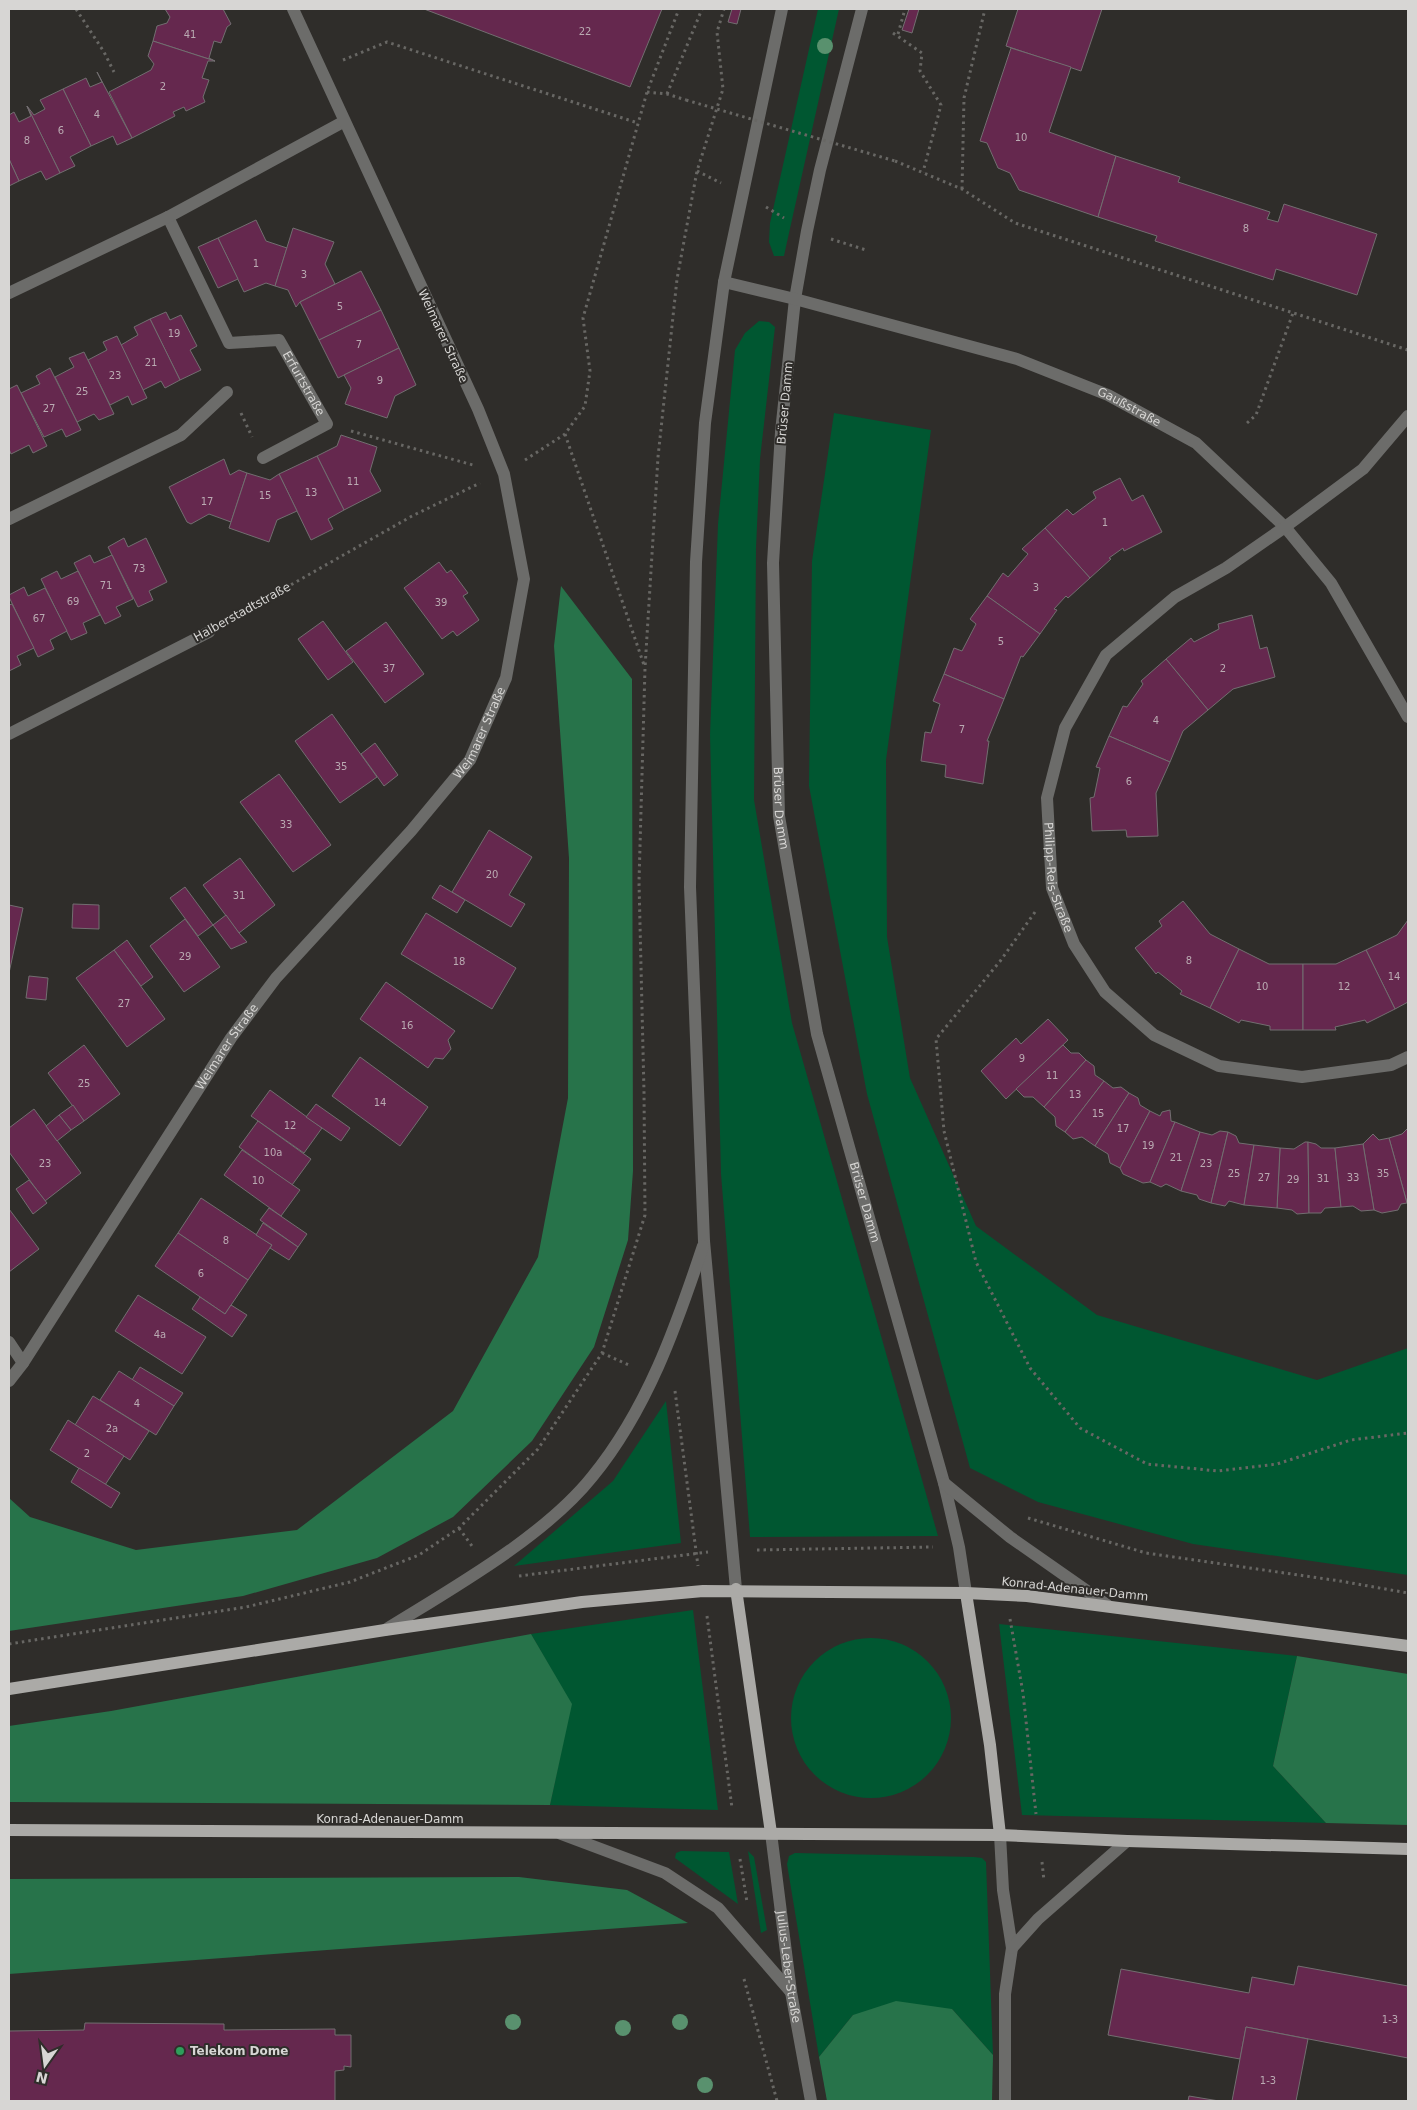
<svg xmlns="http://www.w3.org/2000/svg" width="1417" height="2110" viewBox="0 0 1417 2110" font-family="'DejaVu Sans',sans-serif">
  <rect width="100%" height="100%" fill="#2f2d2a"/>
  <g fill="#005731">
    <polygon points="818,9 839,9 787,242 784,256 774,256 769,242 770,223"/>
    <polygon points="759,321 769,322 775,327 760,459 756,548 754,800 792,1023 938,1536 750,1537 721,1174 710,735 718,524 735,350 745,333"/>
    <polygon points="834,413 931,430 886,760 887,937 910,1078 976,1226 1097,1315 1317,1380 1408,1348 1408,1575 1193,1544 1038,1502 970,1468 867,1094 809,786 812,561"/>
    <polygon points="666,1401 681,1543 514,1566 613,1481"/>
    <polygon points="693,1610 718,1810 550,1805 571,1704 531,1634"/>
    <polygon points="999,1624 1297,1656 1273,1766 1326,1823 1022,1815"/>
    <circle cx="871" cy="1718" r="80"/>
    <polygon points="681,1851 729,1852 738,1904 675,1858 676,1853"/>
    <polygon points="748,1851 754,1857 767,1930 761,1933"/>
    <polygon points="795,1853 974,1857 982,1858 986,1862 993,2055 952,2009 853,2015 819,2057 787,1864 789,1856"/>
  </g>
  <g fill="#27734a">
    <polygon points="561,586 632,679 633,1171 628,1240 594,1347 532,1441 453,1517 377,1558 243,1596 9,1631 9,1498 30,1517 136,1550 297,1530 453,1411 538,1257 568,1098 569,858 554,646"/>
    <polygon points="531,1634 572,1704 550,1805 9,1802 9,1726 111,1711"/>
    <polygon points="1297,1656 1408,1674 1408,1825 1326,1823 1273,1766"/>
    <polygon points="519,1877 627,1890 688,1923 9,1974 9,1879"/>
    <polygon points="896,2001 952,2009 993,2055 992,2101 827,2101 819,2057 853,2015"/>
  </g>
  <g fill="#65284e" stroke="#726e70">
    <polygon points="165,9 223,9 231,24 227,27 221,43 214,41 209,58 215,61 153,41 157,26 167,23 170,17"/>
    <polygon points="424,9 662,9 630,87"/>
    <polygon points="732,9 741,9 737,24 728,22"/>
    <polygon points="909,9 919,9 912,33 902,30"/>
    <polygon points="1018,9 1102,9 1081,71 1006,46"/>
    <polygon points="153,41 215,61 208,61 202,78 209,80 203,97 205,102 186,111 184,107 173,112 175,116 132,138 109,92 151,70 154,64 148,56"/>
    <polygon points="1011,48 1071,67 1049,132 1116,156 1098,217 1019,190 1010,173 998,168 987,143 980,141"/>
    <polygon points="97,72 132,138 117,145 113,136 91,146 63,89 86,78 90,87 102,82"/>
    <polygon points="63,89 91,146 70,157 75,166 60,173 27,106 34,115 45,109 40,100"/>
    <polygon points="27,106 60,173 46,180 41,171 19,181 9,159 9,115 14,112 19,122 31,116"/>
    <polygon points="1116,156 1180,177 1178,182 1270,212 1267,219 1278,222 1284,204 1377,234 1357,295 1276,269 1273,280 1155,241 1157,236 1098,217"/>
    <polygon points="9,159 19,181 9,186"/>
    <polygon points="256,220 266,241 287,248 275,286 266,283 244,292 218,238"/>
    <polygon points="293,228 334,242 325,264 335,284 300,302 296,307 288,290 275,286"/>
    <polygon points="218,238 238,279 218,288 198,247"/>
    <polygon points="361,271 381,310 319,340 300,302"/>
    <polygon points="381,310 399,348 338,378 319,340"/>
    <polygon points="166,312 170,320 181,315 197,346 190,350 201,370 180,380 150,319"/>
    <polygon points="150,319 180,380 165,388 161,381 143,390 121,345 138,335 134,327"/>
    <polygon points="117,336 147,398 132,405 128,396 110,405 88,360 107,350 103,342"/>
    <polygon points="399,348 416,385 395,396 387,418 345,404 351,388 344,375"/>
    <polygon points="84,352 114,414 99,420 94,414 77,422 55,377 74,367 69,358"/>
    <polygon points="50,368 81,430 66,437 62,429 44,437 21,393 40,384 36,376"/>
    <polygon points="17,385 47,446 33,453 29,445 11,454 9,449 9,389"/>
    <polygon points="341,435 377,447 370,471 381,491 344,510 317,456 337,446"/>
    <polygon points="317,456 344,510 328,519 333,529 311,540 279,474"/>
    <polygon points="224,459 230,475 239,470 247,473 231,522 209,514 191,524 187,522 169,487"/>
    <polygon points="247,473 270,480 279,474 297,511 277,520 269,542 229,528"/>
    <polygon points="1120,478 1132,501 1143,495 1162,532 1124,551 1123,548 1109,558 1111,559 1090,578 1045,528 1067,509 1073,515 1096,498 1093,492"/>
    <polygon points="1045,528 1090,578 1068,598 1066,596 1054,609 1057,610 1040,634 987,596 1003,573 1008,577 1028,554 1022,549"/>
    <polygon points="124,538 128,547 146,538 167,582 149,591 153,600 138,607 108,547"/>
    <polygon points="90,555 94,563 112,555 133,599 116,607 121,616 105,624 74,563"/>
    <polygon points="439,562 447,573 451,570 468,593 463,596 479,620 457,636 453,631 442,639 404,588"/>
    <polygon points="57,571 61,579 78,571 100,615 83,623 87,633 71,640 41,579"/>
    <polygon points="24,587 28,596 45,588 67,631 50,640 54,649 38,657 9,597 9,595"/>
    <polygon points="987,596 1040,634 1023,657 1021,656 1004,699 944,674 954,648 962,651 976,624 970,619"/>
    <polygon points="12,604 34,648 17,656 21,665 9,671 9,605"/>
    <polygon points="1252,615 1260,649 1267,647 1275,677 1233,689 1208,710 1166,659 1191,638 1194,642 1219,629 1218,624"/>
    <polygon points="323,621 353,662 328,680 298,639"/>
    <polygon points="386,622 424,674 385,703 346,651"/>
    <polygon points="1166,659 1208,710 1183,731 1170,762 1109,736 1123,706 1127,707 1143,684 1141,681"/>
    <polygon points="944,674 1004,699 987,741 989,741 983,784 945,777 946,765 921,761 925,732 931,733 940,704 933,701"/>
    <polygon points="332,714 377,777 340,803 295,741"/>
    <polygon points="1109,736 1170,762 1156,793 1158,836 1127,837 1126,830 1092,831 1090,798 1094,797 1100,768 1096,767"/>
    <polygon points="375,743 398,775 384,786 361,754"/>
    <polygon points="279,774 331,845 293,872 240,802"/>
    <polygon points="489,830 532,857 509,895 525,904 511,927 452,892"/>
    <polygon points="240,858 275,905 239,933 203,885"/>
    <polygon points="440,885 465,900 457,913 432,898"/>
    <polygon points="185,887 213,925 198,936 170,898"/>
    <polygon points="1183,901 1210,934 1239,949 1210,1008 1180,994 1182,991 1158,972 1156,974 1135,948 1162,926 1159,921"/>
    <polygon points="73,904 99,905 99,929 72,928"/>
    <polygon points="9,905 23,908 9,973"/>
    <polygon points="426,913 516,968 492,1009 401,954"/>
    <polygon points="226,915 239,933 247,942 231,949 213,925"/>
    <polygon points="185,919 220,967 184,992 150,946"/>
    <polygon points="1408,920 1408,1002 1395,1009 1366,950 1397,935"/>
    <polygon points="127,940 153,977 141,986 114,950"/>
    <polygon points="1239,949 1269,964 1303,964 1303,1030 1270,1030 1270,1026 1241,1020 1239,1023 1210,1008"/>
    <polygon points="114,950 165,1019 127,1047 76,978"/>
    <polygon points="1366,950 1395,1009 1367,1023 1365,1020 1335,1027 1336,1030 1303,1030 1303,964 1336,964"/>
    <polygon points="29,976 48,978 46,1000 26,998"/>
    <polygon points="386,982 455,1031 448,1040 451,1049 443,1059 435,1058 428,1068 360,1019"/>
    <polygon points="1048,1019 1068,1040 1006,1099 981,1071 1016,1038 1021,1044"/>
    <polygon points="84,1045 120,1094 84,1121 48,1073"/>
    <polygon points="1063,1045 1071,1053 1079,1053 1086,1060 1044,1107 1033,1097 1024,1097 1016,1089"/>
    <polygon points="360,1057 428,1107 400,1146 332,1096"/>
    <polygon points="1086,1060 1094,1066 1095,1075 1104,1081 1065,1132 1056,1126 1055,1117 1044,1107"/>
    <polygon points="1104,1081 1113,1088 1121,1087 1129,1093 1095,1146 1082,1137 1073,1139 1065,1132"/>
    <polygon points="270,1090 322,1128 304,1153 251,1116"/>
    <polygon points="1129,1093 1138,1098 1140,1105 1150,1111 1120,1168 1110,1163 1108,1154 1095,1146"/>
    <polygon points="316,1104 350,1128 341,1141 306,1117"/>
    <polygon points="73,1105 84,1121 71,1130 59,1115"/>
    <polygon points="34,1109 81,1173 45,1201 9,1152 9,1128"/>
    <polygon points="1170,1110 1171,1121 1175,1122 1150,1182 1143,1183 1123,1174 1120,1168 1150,1111 1160,1116 1162,1112"/>
    <polygon points="59,1115 71,1130 57,1141 46,1126"/>
    <polygon points="258,1121 311,1159 292,1185 239,1147"/>
    <polygon points="1175,1122 1200,1132 1181,1191 1166,1184 1161,1187 1150,1182"/>
    <polygon points="1408,1128 1408,1202 1407,1203 1389,1138 1402,1134"/>
    <polygon points="1220,1131 1228,1132 1211,1203 1199,1199 1197,1195 1181,1191 1200,1132 1212,1135"/>
    <polygon points="1228,1132 1236,1136 1239,1143 1254,1145 1244,1205 1229,1201 1225,1206 1211,1203"/>
    <polygon points="1373,1134 1379,1140 1389,1138 1407,1203 1401,1204 1398,1210 1382,1213 1374,1210 1363,1144"/>
    <polygon points="1305,1142 1308,1142 1309,1213 1297,1214 1292,1210 1277,1208 1280,1148 1294,1149"/>
    <polygon points="1308,1142 1316,1144 1321,1148 1335,1148 1341,1207 1325,1208 1321,1213 1309,1213"/>
    <polygon points="1363,1144 1374,1210 1361,1211 1353,1206 1341,1207 1335,1148"/>
    <polygon points="1254,1145 1280,1148 1277,1208 1244,1205"/>
    <polygon points="242,1150 300,1190 281,1216 224,1175"/>
    <polygon points="29,1180 47,1203 33,1214 16,1189"/>
    <polygon points="201,1198 272,1245 248,1280 178,1233"/>
    <polygon points="269,1208 307,1234 298,1247 260,1220"/>
    <polygon points="9,1209 39,1249 9,1272"/>
    <polygon points="263,1223 298,1247 289,1260 270,1248 272,1245 256,1235"/>
    <polygon points="178,1233 248,1280 225,1314 155,1266"/>
    <polygon points="138,1295 206,1337 182,1374 115,1331"/>
    <polygon points="200,1297 225,1314 231,1305 247,1315 232,1337 192,1309"/>
    <polygon points="140,1367 183,1393 174,1406 132,1380"/>
    <polygon points="119,1371 174,1406 156,1435 100,1400"/>
    <polygon points="93,1396 149,1431 130,1460 75,1425"/>
    <polygon points="68,1420 124,1456 105,1485 50,1450"/>
    <polygon points="79,1468 120,1493 111,1508 71,1482"/>
    <polygon points="1298,1966 1408,1986 1408,2058 1246,2027 1240,2059 1108,2035 1121,1969 1249,1993 1252,1977 1294,1985"/>
    <polygon points="85,2023 224,2024 224,2030 335,2029 335,2035 351,2035 351,2067 344,2066 344,2070 335,2071 335,2101 9,2101 9,2031 84,2030"/>
    <polygon points="1246,2027 1308,2039 1296,2101 1232,2101"/>
    <polygon points="1189,2096 1219,2101 1188,2101"/>
  </g>
  <g fill="none" stroke-linecap="round" stroke-linejoin="round">
    <g stroke="#686764" stroke-width="3" stroke-dasharray="2.5 4" stroke-linecap="butt">
      <polyline points="76,9 104,52 114,72"/>
      <polyline points="893,33 922,53 920,71 941,105 923,172"/>
      <polyline points="898,34 905,9"/>
      <polyline points="343,60 387,42 638,123"/>
      <polyline points="647,92 667,94 686,100"/>
      <polyline points="667,94 702,9"/>
      <polyline points="895,161 962,189 1015,223 1408,350"/>
      <polyline points="697,171 721,183"/>
      <polyline points="962,189 964,98 985,9"/>
      <polyline points="766,207 784,218"/>
      <polyline points="831,239 866,250"/>
      <polyline points="241,413 252,437"/>
      <polyline points="1247,423 1256,415 1293,313"/>
      <polyline points="351,431 473,465"/>
      <polyline points="565,434 644,665"/>
      <polyline points="525,460 565,434 585,406 590,371 583,318 647,92 679,9"/>
      <polyline points="229,620 412,516 480,483"/>
      <polyline points="1035,912 1001,960 936,1039 944,1131 976,1262 1030,1368 1080,1428 1147,1464 1218,1471 1277,1464 1351,1440 1408,1433"/>
      <polyline points="602,1353 631,1366"/>
      <polyline points="675,1391 698,1566"/>
      <polyline points="1028,1518 1146,1553 1340,1581 1408,1593"/>
      <polyline points="459,1528 472,1546"/>
      <polyline points="757,1550 933,1547"/>
      <polyline points="519,1576 708,1552"/>
      <polyline points="707,1616 732,1808"/>
      <polyline points="1010,1619 1023,1693 1036,1814"/>
      <polyline points="9,1644 246,1607 350,1582 419,1555 459,1528 538,1449 602,1353 645,1215 644,1092 639,882 645,668 658,457 677,279 697,171 723,89 717,32 724,9"/>
      <polyline points="740,1859 747,1902"/>
      <polyline points="1042,1862 1044,1881"/>
      <polyline points="744,1979 777,2101"/>
    </g>
    <g stroke="#6c6c6a" stroke-width="12">
      <path id="s1" d="M862 9 820 170 807 231 795 299 781 432 773 563 779 816 817 1034 944 1483 959 1547 966 1593"/>
      <path id="s2" d="M168 217 229 343 279 340 327 424 263 458"/>
      <path id="s3" d="M724 282 795 299 1017 359 1108 395 1196 443 1285 527 1331 583 1408 717"/>
      <polyline points="9,293 168,217 343,122"/>
      <path id="s4" d="M1408 416 1363 469 1285 527 1226 568 1175 597 1106 655 1065 728 1047 798 1052 888 1074 944 1105 992 1154 1035 1219 1066 1302 1077 1391 1065 1408 1057"/>
      <polyline points="9,519 181,435 227,392"/>
      <polyline points="9,734 209,632"/>
      <polyline points="9,1342 23,1363"/>
      <path id="s5" d="M9 1381 23 1363 231 1038 276 978 411 831 470 760 506 678 524 579 504 474 478 409 293 9"/>
      <polyline points="944,1483 1010,1537 1107,1605"/>
      <polyline points="736,1589 704,1241 690,887 696,562 705,423 724,282 782,9"/>
      <path d="M385 1630C451 1589 544 1537 592 1477 647 1410 676 1327 703 1246"/>
      <path id="s6" d="M771 1833 791 1992 811 2101"/>
      <polyline points="561,1834 665,1873 718,1908 791,1992"/>
      <polyline points="1000,1835 1003,1890 1012,1948 1005,1994 1005,2101"/>
      <polyline points="1012,1948 1038,1919 1127,1841"/>
    </g>
    <g stroke="#abaaa7" stroke-width="12">
      <polyline points="736,1589 771,1833"/>
      <polyline points="966,1593 990,1745 1000,1835"/>
      <polyline points="9,1689 385,1630 582,1602 703,1591 966,1593 1027,1596 1408,1646"/>
      <polyline points="9,1830 1000,1835 1127,1841 1408,1849"/>
    </g>
    <polyline stroke="#686764" stroke-width="3" stroke-dasharray="2.5 4" stroke-linecap="butt" points="686,100 895,161"/>
  </g>
  <g fill="#59916e">
    <circle cx="825" cy="46" r="8"/>
    <circle cx="513" cy="2022" r="8"/>
    <circle cx="680" cy="2022" r="8"/>
    <circle cx="623" cy="2028" r="8"/>
    <circle cx="705" cy="2085" r="8"/>
  </g>
  <circle fill="#2e9e5b" stroke="#2f2d2a" stroke-width="2" cx="180" cy="2051" r="5"/>
  <g text-anchor="middle" dominant-baseline="central" stroke-width="4" stroke-linejoin="round" paint-order="stroke">
    <g font-size="10" fill="#baaab2">
      <text x="585" y="31">22</text>
      <text x="190" y="34">41</text>
      <text x="163" y="86">2</text>
      <text x="97" y="114">4</text>
      <text x="61" y="130">6</text>
      <text x="1021" y="137">10</text>
      <text x="27" y="140">8</text>
      <text x="1246" y="228">8</text>
      <text x="256" y="263">1</text>
      <text x="304" y="274">3</text>
      <text x="340" y="306">5</text>
      <text x="174" y="333">19</text>
      <text x="359" y="344">7</text>
      <text x="151" y="362">21</text>
      <text x="115" y="375">23</text>
      <text x="380" y="380">9</text>
      <text x="82" y="391">25</text>
      <text x="49" y="408">27</text>
      <text x="353" y="481">11</text>
      <text x="311" y="492">13</text>
      <text x="265" y="495">15</text>
      <text x="207" y="501">17</text>
      <text x="1105" y="522">1</text>
      <text x="139" y="568">73</text>
      <text x="106" y="585">71</text>
      <text x="1036" y="587">3</text>
      <text x="73" y="601">69</text>
      <text x="441" y="602">39</text>
      <text x="39" y="618">67</text>
      <text x="1001" y="641">5</text>
      <text x="389" y="668">37</text>
      <text x="1223" y="668">2</text>
      <text x="1156" y="720">4</text>
      <text x="962" y="729">7</text>
      <text x="341" y="766">35</text>
      <text x="1129" y="781">6</text>
      <text x="286" y="824">33</text>
      <text x="492" y="874">20</text>
      <text x="239" y="895">31</text>
      <text x="185" y="956">29</text>
      <text x="1189" y="960">8</text>
      <text x="459" y="961">18</text>
      <text x="1394" y="976">14</text>
      <text x="1262" y="986">10</text>
      <text x="1344" y="986">12</text>
      <text x="124" y="1003">27</text>
      <text x="407" y="1025">16</text>
      <text x="1022" y="1058">9</text>
      <text x="1052" y="1075">11</text>
      <text x="84" y="1083">25</text>
      <text x="1075" y="1094">13</text>
      <text x="380" y="1102">14</text>
      <text x="1098" y="1113">15</text>
      <text x="290" y="1125">12</text>
      <text x="1123" y="1128">17</text>
      <text x="1148" y="1145">19</text>
      <text x="273" y="1152">10a</text>
      <text x="1176" y="1157">21</text>
      <text x="45" y="1163">23</text>
      <text x="1206" y="1163">23</text>
      <text x="1234" y="1173">25</text>
      <text x="1383" y="1173">35</text>
      <text x="1264" y="1177">27</text>
      <text x="1353" y="1177">33</text>
      <text x="1323" y="1178">31</text>
      <text x="1293" y="1179">29</text>
      <text x="258" y="1180">10</text>
      <text x="226" y="1240">8</text>
      <text x="201" y="1273">6</text>
      <text x="160" y="1334">4a</text>
      <text x="137" y="1403">4</text>
      <text x="112" y="1428">2a</text>
      <text x="87" y="1453">2</text>
      <text x="1390" y="2019">1-3</text>
      <text x="1268" y="2080">1-3</text>
    </g>
    <g font-size="12" fill="#d7d6d4" stroke="#2f2d2a">
      <text transform="translate(443 336) rotate(65)">Weimarer Straße</text>
      <text stroke="none"><textPath href="#s2" startOffset="240">Erfurtstraße</textPath></text>
      <text transform="translate(785 403) rotate(-85)">Brüser Damm</text>
      <text stroke="none"><textPath href="#s3" startOffset="425">Gaußstraße</textPath></text>
      <text transform="translate(242 612) rotate(-29)">Halberstadtstraße</text>
      <text stroke="none"><textPath href="#s5" startOffset="804">Weimarer Straße</textPath></text>
      <text stroke="none"><textPath href="#s1" startOffset="808">Brüser Damm</textPath></text>
      <text stroke="none"><textPath href="#s4" startOffset="624">Philipp-Reis-Straße</textPath></text>
      <text stroke="none"><textPath href="#s5" startOffset="399">Weimarer Straße</textPath></text>
      <text stroke="none"><textPath href="#s1" startOffset="1212">Brüser Damm</textPath></text>
      <text transform="translate(1075 1589) rotate(6)">Konrad-Adenauer-Damm</text>
      <text x="390" y="1819">Konrad-Adenauer-Damm</text>
      <text stroke="none"><textPath href="#s6" startOffset="135">Julius-Leber-Straße</textPath></text>
    </g>
    <g font-size="12" font-weight="bold" fill="#d7d6d4" stroke="#2f2d2a" text-anchor="start">
      <text x="190" y="2051">Telekom Dome</text>
    </g>
  </g>
  <rect width="1417" height="2110" fill="none" stroke="#d7d6d4" stroke-width="20"/>
  <g transform="translate(45 2065) rotate(194)" stroke="#2f2d2a" stroke-width="4" paint-order="stroke">
  <path d="M0-4L9 19L0 12L-9 19Z" fill="#d7d6d4"/>
  <text y="-8" font-size="14" font-weight="bold" text-anchor="middle" fill="#d7d6d4">N</text>
  </g>
</svg>
